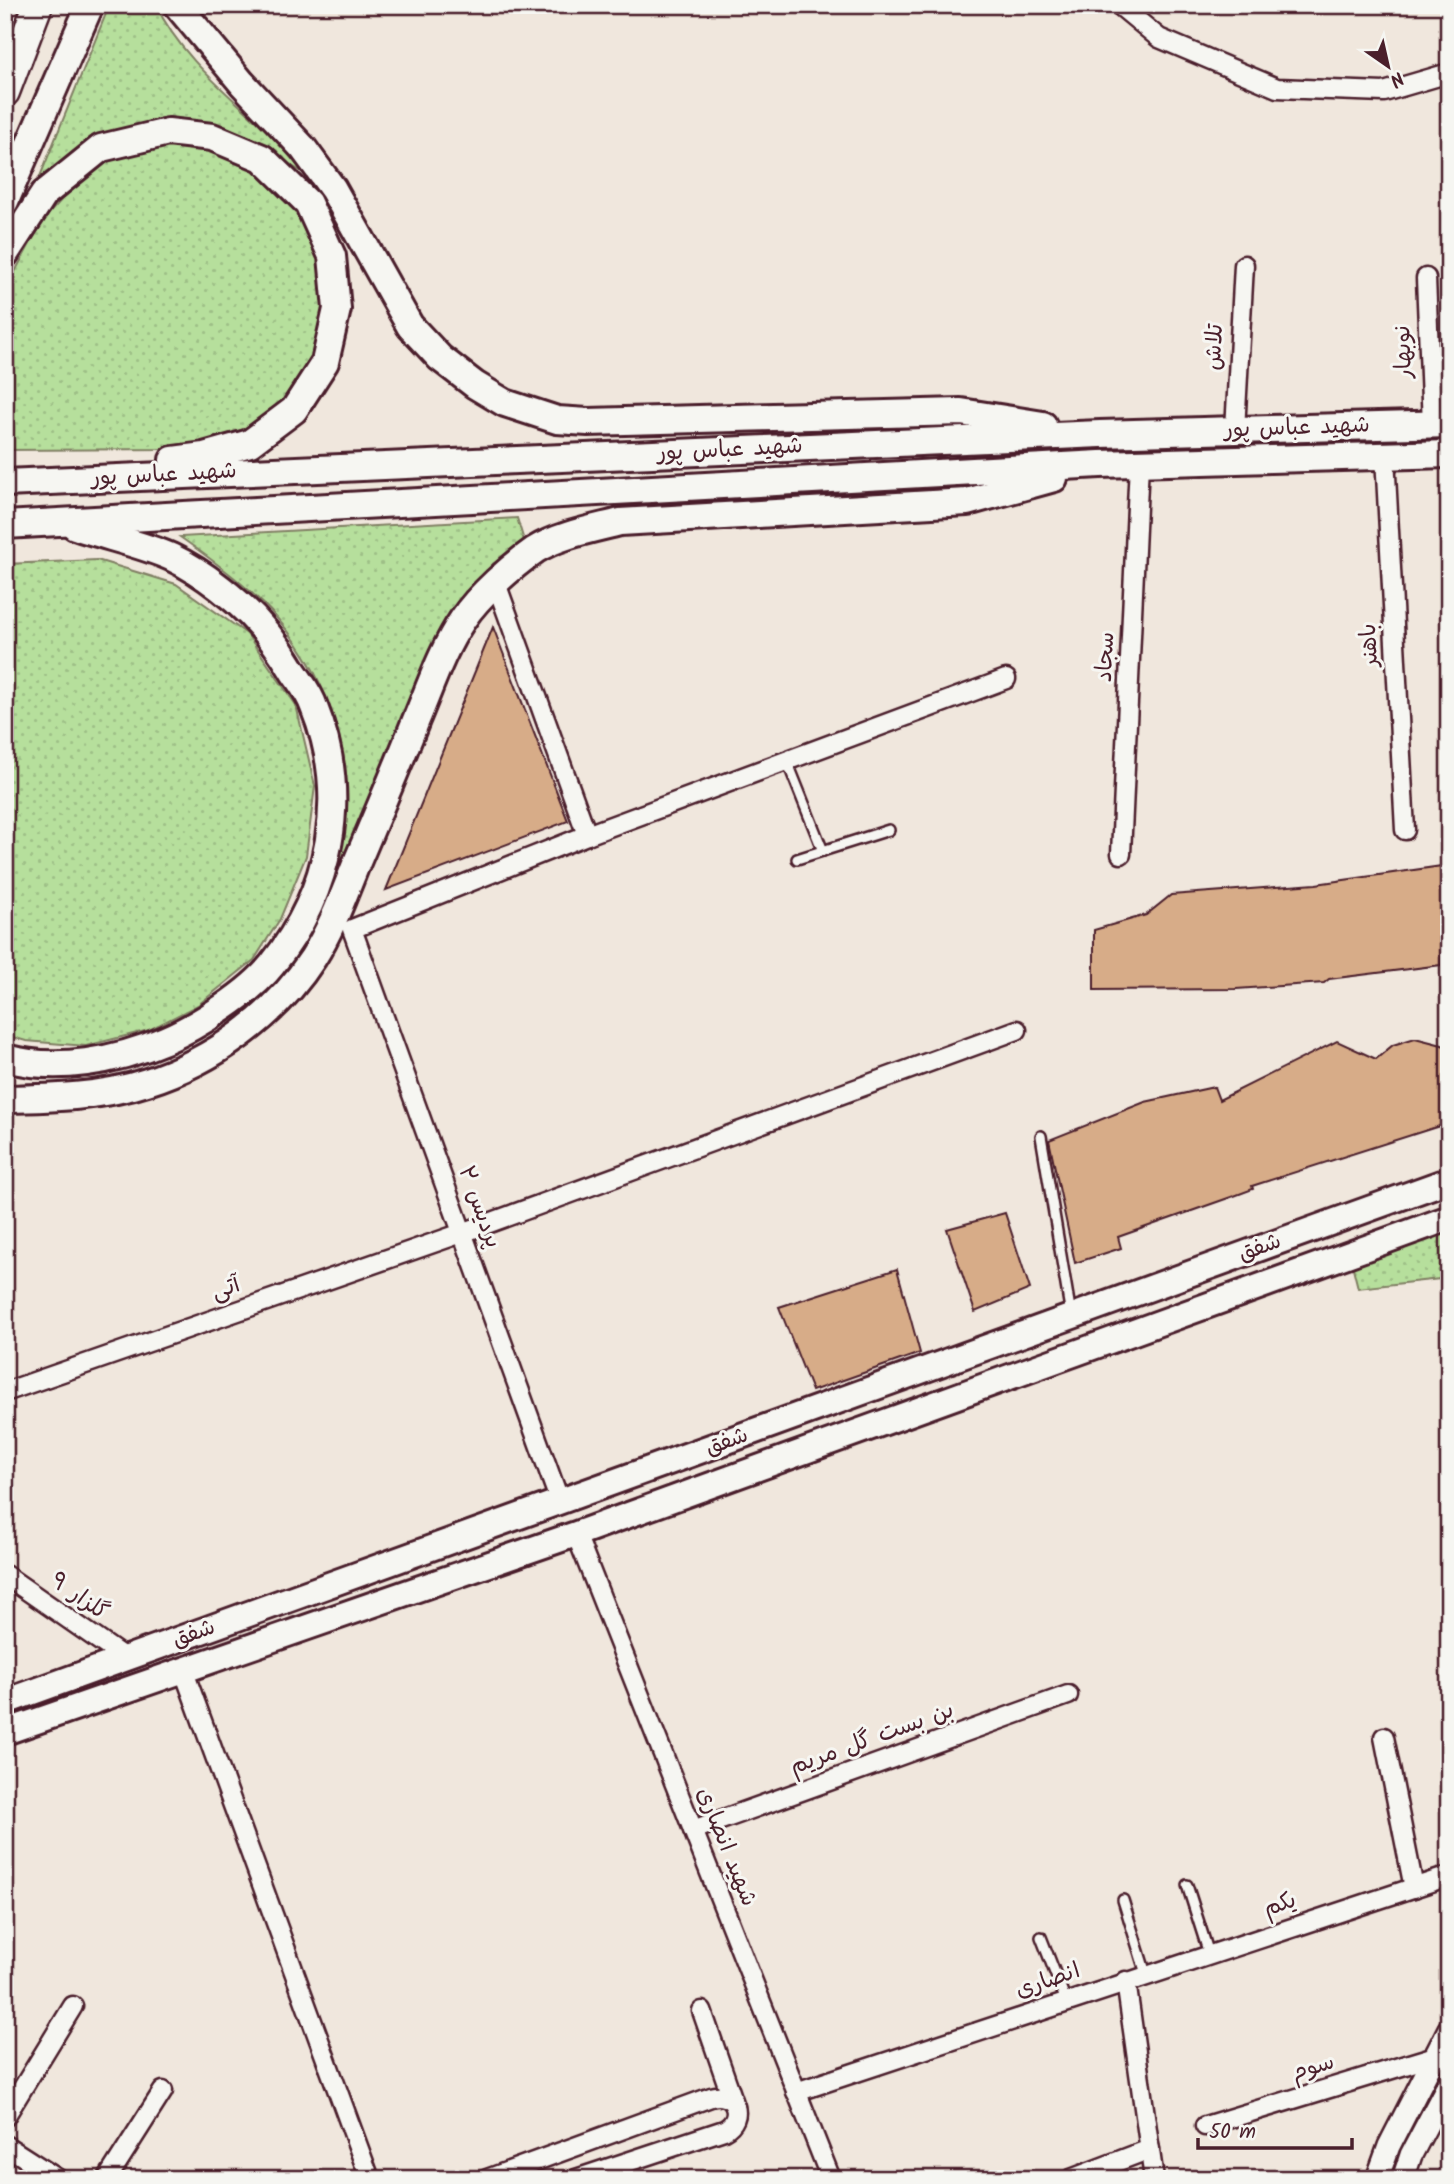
<svg xmlns="http://www.w3.org/2000/svg" width="1454" height="2184" viewBox="0 0 1454 2184" font-family="Kalam,'Playpen Sans Arabic',sans-serif">
  <defs>
    <pattern id="grass-dots" width="8" height="8" patternUnits="userSpaceOnUse" patternTransform="scale(1.75)"><rect width="8" height="8" fill="#b6df9c"/><path d="M2 2h.1M6 6h.1" fill="none" stroke="#9ebf87" stroke-width="1.8" stroke-linecap="round"/></pattern>
  </defs>
  <rect width="100%" height="100%" fill="#f0e7dd"/>
  <filter id="ink" filterUnits="userSpaceOnUse"><feTurbulence type="fractalNoise" baseFrequency=".0143" numOctaves="2"/><feDisplacementMap in="SourceGraphic" scale="14" xChannelSelector="R" yChannelSelector="G"/><feConvolveMatrix kernelMatrix="1 2 1 2 8 2 1 2 1" color-interpolation-filters="sRGB"/></filter>
  <g filter="url(#ink)">
    <g fill="url(#grass-dots)" stroke="#807f64" stroke-width="2">
      <path d="M107 5H156C181 58 229 94 270 134 282 146 293 161 305 174L258 145 218 127 186 119 141 127 35 189 107 11Z"/>
      <polygon points="185,144 239,157 288,193 316,242 329,295 320,343 298,388 255,424 211,444 173,449 5,450 5,290 43,220 85,174 130,150"/>
      <path d="M517 518 525 544 478 587 372 794 329 890C335 866 343 841 346 817 350 789 345 759 338 732 311 637 258 592 180 537Z"/>
      <polygon points="97,560 176,584 247,634 296,705 315,786 306,856 280,919 254,960 198,1005 149,1030 86,1046 26,1041 5,1035 5,564"/>
      <polygon points="1449,1226 1449,1278 1358,1288 1351,1260"/>
    </g>
    <g fill="#d7ac88" stroke="#4a1f2b" stroke-width="2">
      <polygon points="493,627 568,821 386,890"/>
      <polygon points="1449,865 1449,949 1442,951 1441,965 1329,979 1324,983 1236,989 1094,990 1094,930 1146,915 1171,895 1316,884"/>
      <polygon points="1415,1038 1442,1045 1449,1049 1449,1123 1252,1186 1253,1189 1234,1196 1118,1237 1121,1248 1075,1263 1049,1140 1145,1102 1214,1087 1219,1100 1337,1041 1376,1059 1393,1045"/>
      <polygon points="1005,1213 1030,1289 975,1312 947,1229"/>
      <polygon points="897,1269 920,1353 812,1391 779,1307"/>
    </g>
    <g fill="none" stroke-linecap="round" stroke-linejoin="round">
      <defs>
        <g id="service">
          <polyline points="787,761 823,851"/>
          <polyline points="797,859 889,830"/>
          <polyline points="1041,1136 1071,1315"/>
          <polyline points="1187,1885 1209,1954"/>
          <polyline points="1123,1900 1146,1974"/>
          <polyline points="1041,1937 1066,2001"/>
        </g>
        <g id="minor">
          <polyline points="1119,5 1159,38 1277,88 1384,92 1449,73"/>
          <polyline points="1426,278 1432,425"/>
          <polyline points="1235,430 1244,265"/>
          <polyline points="1385,456 1405,830"/>
          <polyline points="496,583 587,835 352,929 560,1502"/>
          <polyline points="587,835 1006,679"/>
          <polyline points="1121,854 1139,463"/>
          <polyline points="5,1392 462,1233 1017,1030"/>
          <polyline points="576,1534 831,2179"/>
          <polyline points="5,1575 126,1659"/>
          <polyline points="183,1669 370,2179"/>
          <polyline points="1384,1737 1414,1888"/>
          <polyline points="693,1830 1068,1695"/>
          <polyline points="1126,1981 1154,2179"/>
          <polyline points="702,2011 735,2106"/>
          <polyline points="796,2092 1449,1876"/>
          <polyline points="5,2117 73,2006"/>
          <polyline points="1205,2126 1435,2056"/>
          <polyline points="5,2145 58,2179"/>
          <polyline points="107,2179 163,2091"/>
          <path d="M487 2179 711 2097C735 2090 746 2118 724 2130L576 2179"/>
          <polyline points="1071,2179 1150,2149"/>
        </g>
        <g id="tertiary">
          <polyline points="1377,2179 1389,2146 1449,2029"/>
          <polyline points="1403,2179 1411,2155 1449,2083"/>
        </g>
        <g id="secondary">
          <polyline points="5,1702 1449,1180"/>
          <polyline points="5,1732 576,1534 1449,1218"/>
        </g>
        <g id="primary">
          <polyline points="177,5 242,83 303,148 333,189 410,326 440,358 475,385 505,403 557,420 588,422 961,412 1043,425"/>
          <polyline points="5,201 90,5"/>
          <polyline points="5,254 44,194 101,148 168,132 212,137 262,158 308,203 332,256 337,309 325,362 294,410 250,443 204,456 173,460"/>
          <polyline points="5,483 1100,434 1449,424"/>
          <polyline points="5,525 1100,464 1449,454"/>
          <path d="M5 1058C57 1072 116 1061 165 1040 198 1026 250 993 272 965 331 891 350 796 314 707 310 694 300 682 293 671 275 640 249 610 220 588 206 577 188 565 171 557 145 545 104 536 75 526"/>
          <path d="M5 1099C52 1098 102 1097 147 1082 213 1061 275 1017 313 958 332 928 344 894 357 862 377 815 397 768 416 720 430 687 442 650 463 619 478 596 512 566 535 550 559 535 593 529 620 522L967 502 1054 478"/>
        </g>
        <polyline id="trunk" points="5,92 38,5"/>
      </defs>
      <use href="#service" stroke="#4a1f2b" stroke-width="14"/>
      <use href="#minor" stroke="#4a1f2b" stroke-width="23"/>
      <use href="#tertiary" stroke="#4a1f2b" stroke-width="26"/>
      <use href="#secondary" stroke="#4a1f2b" stroke-width="30"/>
      <use href="#primary" stroke="#4a1f2b" stroke-width="32"/>
      <use href="#trunk" stroke="#4a1f2b" stroke-width="33"/>
      <use href="#service" stroke="#f6f6f2" stroke-width="9"/>
      <use href="#minor" stroke="#f6f6f2" stroke-width="18"/>
      <use href="#tertiary" stroke="#f6f6f2" stroke-width="21"/>
      <use href="#secondary" stroke="#f6f6f2" stroke-width="24"/>
      <use href="#primary" stroke="#f6f6f2" stroke-width="26"/>
      <use href="#trunk" stroke="#f6f6f2" stroke-width="28"/>
    </g>
  </g>
  <g text-anchor="middle" dominant-baseline="central" stroke-width="6" stroke-linejoin="round" paint-order="stroke">
    <g font-size="23" fill="#4a1f2b" stroke="#f6f6f2">
      <text transform="translate(1215 347) rotate(-87)">تلاش</text>
      <text transform="translate(1404 352) rotate(-92)">نوبهار</text>
      <text transform="translate(1297 428) rotate(-2)">شهید عباس پور</text>
      <text transform="translate(730 450) rotate(-3)">شهید عباس پور</text>
      <text transform="translate(164 475) rotate(-3)">شهید عباس پور</text>
      <text transform="translate(1370 645) rotate(-93)">باهنر</text>
      <text transform="translate(1106 657) rotate(-87)">سجاد</text>
      <text transform="translate(479 1207) rotate(70)">پردیس ۲</text>
      <text transform="translate(1260 1248) rotate(-20)">شفق</text>
      <text transform="translate(226 1289) rotate(-19)">آتی</text>
      <text transform="translate(727 1442) rotate(-20)">شفق</text>
      <text transform="translate(79 1597) rotate(35)">گلزار ۹</text>
      <text transform="translate(194 1634) rotate(-20)">شفق</text>
      <text transform="translate(872 1739) rotate(-20)">بن بست گل مریم</text>
      <text transform="translate(726 1847) rotate(68)">شهید انصاری</text>
      <text transform="translate(1280 1905) rotate(-18)">یکم</text>
      <text transform="translate(1048 1981) rotate(-19)">انصاری</text>
      <text transform="translate(1313 2068) rotate(-17)">سوم</text>
    </g>
  </g>
  <rect width="1454" height="2184" fill="none" stroke="#f6f6f2" stroke-width="28"/>
  <rect x="14" y="14" width="1426" height="2156" fill="none" stroke="#4a1f2b" stroke-width="2.5" filter="url(#ink)"/>
  <g transform="translate(1388 66) rotate(146)" stroke="#f6f6f2" stroke-width="5" paint-order="stroke">
  <path d="M0-5L12 26L0 18L-12 26Z" fill="#4a1f2b"/>
  <text y="-10" font-size="19" font-weight="bold" text-anchor="middle" fill="#4a1f2b">N</text>
  </g>
  <path d="M1198 2138v10h154v-10" fill="none" stroke="#4a1f2b" stroke-width="3.5"/>
  <text x="1209" y="2138" font-size="21" fill="#4a1f2b" stroke="#f6f6f2" stroke-width="5" paint-order="stroke">50 m</text>
</svg>
